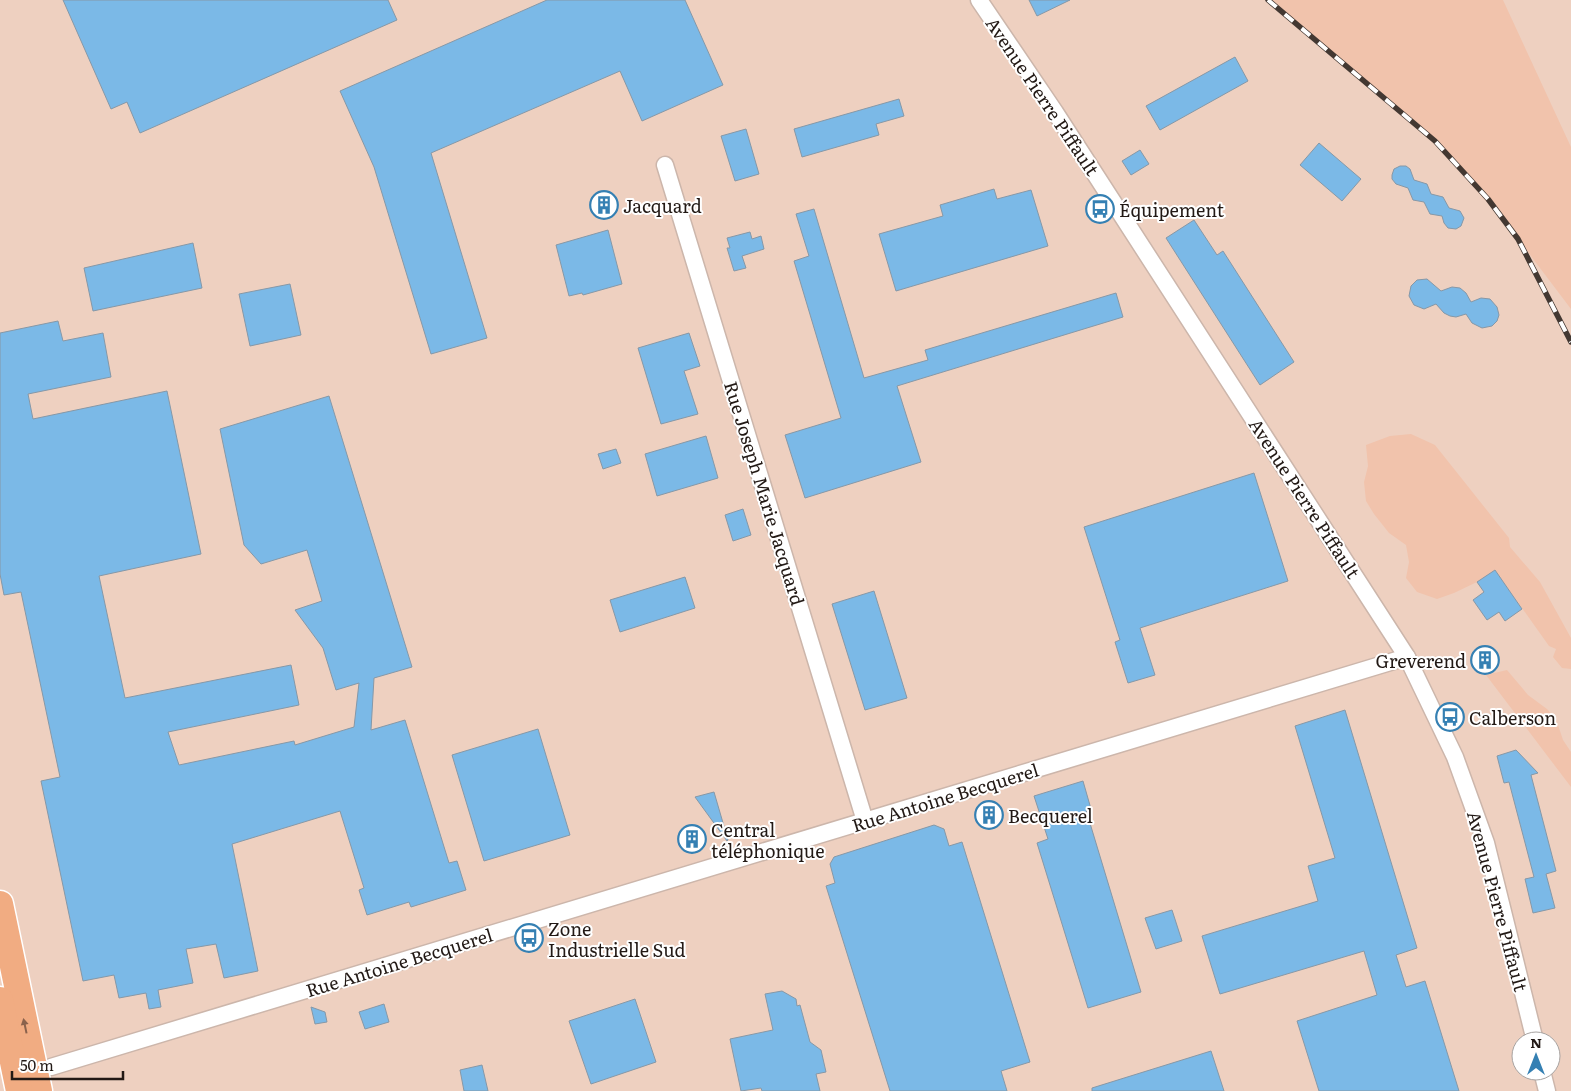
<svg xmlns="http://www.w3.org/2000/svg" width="1571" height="1091" viewBox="0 0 1571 1091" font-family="Literata,serif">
  <rect width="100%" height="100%" fill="#f6dfd3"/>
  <path fill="#eed0c0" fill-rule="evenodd" d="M0 0H1571V1091H0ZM1521 1041H1551V1071H1521Z"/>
  <g fill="#f1c3ac">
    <polygon points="1268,0 1503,0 1571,147 1571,309 1518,239 1435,141"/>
    <polygon points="1411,434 1435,445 1509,538 1510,547 1540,582 1571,638 1571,669 1562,668 1553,657 1556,649 1549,646 1495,570 1477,582 1454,593 1437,599 1417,592 1406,578 1409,562 1406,545 1389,533 1374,514 1366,501 1364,482 1368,466 1366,445 1390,436"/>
    <polygon points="1507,670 1528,695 1547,709 1556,719 1563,740 1571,752 1571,787 1486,675"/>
  </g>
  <g fill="#7bb9e7" stroke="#8698a7">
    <polygon points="63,0 388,0 397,20 140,133 127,102 111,109"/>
    <polygon points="547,0 685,0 723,85 642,121 620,71 431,153 487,338 431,354 374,167 340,91"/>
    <polygon points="1029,0 1070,0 1037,16"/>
    <polygon points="1235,57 1248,81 1160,130 1146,106"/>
    <polygon points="899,99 904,116 876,124 879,135 802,157 794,129"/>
    <polygon points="746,129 759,174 735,181 721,136"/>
    <polygon points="1319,143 1361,179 1342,201 1300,165"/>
    <polygon points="1140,150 1149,164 1131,175 1122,161"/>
    <polygon points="1400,166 1406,166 1410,169 1414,180 1427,184 1431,194 1443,197 1449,208 1460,211 1464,218 1461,226 1456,229 1448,228 1444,223 1442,216 1430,214 1424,202 1413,200 1408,188 1396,184 1392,179 1392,175 1394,169"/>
    <polygon points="994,189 997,199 1031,190 1048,246 896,291 879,234 943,216 940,205"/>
    <polygon points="814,209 864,378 928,360 925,350 1116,293 1123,317 897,386 921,462 805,498 785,435 841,418 794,261 809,256 796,214"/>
    <polygon points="1194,220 1217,255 1223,251 1294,362 1260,385 1166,238"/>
    <polygon points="608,230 622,284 583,295 582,293 569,296 556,245"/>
    <polygon points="750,232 752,239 761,236 764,249 742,256 746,268 734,271 727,248 730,248 727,238"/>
    <polygon points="193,243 202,288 93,311 84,268"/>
    <polygon points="1427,279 1441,291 1452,287 1460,288 1466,293 1471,302 1481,298 1490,299 1497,307 1499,315 1497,321 1492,326 1482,328 1472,323 1466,314 1456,317 1450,316 1444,313 1436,304 1424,309 1414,305 1409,296 1411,286 1417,280"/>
    <polygon points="290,284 301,335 250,346 239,294"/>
    <polygon points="58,321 63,341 103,333 111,377 28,394 33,419 167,391 201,554 99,576 125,698 291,665 299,705 168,732 179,765 294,741 295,745 354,727 359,683 336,690 323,648 295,610 322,601 307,550 261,564 244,545 220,429 329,396 412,667 374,678 371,730 405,720 449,863 457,861 466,890 411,907 409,902 367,915 359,890 364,888 340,811 232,844 258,971 224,978 216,944 186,949 193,983 158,990 161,1007 149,1009 146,993 119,998 114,975 83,981 41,781 60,777 21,592 4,595 0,574 0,333"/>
    <polygon points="689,333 700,366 684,371 698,414 661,424 638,348"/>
    <polygon points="706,436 718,478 657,496 645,454"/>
    <polygon points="616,449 621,463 603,469 598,454"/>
    <polygon points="1254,473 1288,581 1140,628 1155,675 1128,683 1115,642 1120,640 1084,527"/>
    <polygon points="743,509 751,535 733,541 725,515"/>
    <polygon points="1495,570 1522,609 1505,621 1499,612 1487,620 1473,600 1484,592 1477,582"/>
    <polygon points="685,577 695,608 620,632 610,600"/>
    <polygon points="874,591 907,698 865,710 832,604"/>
    <polygon points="1345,710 1417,948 1396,955 1406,987 1425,981 1459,1091 1319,1091 1297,1021 1377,995 1364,951 1220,994 1202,936 1318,901 1308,866 1335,858 1295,726"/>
    <polygon points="538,729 570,835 484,861 452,755"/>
    <polygon points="1516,750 1538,773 1531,775 1556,871 1546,874 1555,908 1533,913 1525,879 1534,877 1509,782 1504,783 1497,756"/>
    <polygon points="1083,781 1091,809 1086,810 1141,992 1088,1008 1037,843 1048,839 1034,796"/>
    <polygon points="714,792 728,840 727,841 695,797"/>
    <polygon points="934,825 944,829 949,846 962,842 1030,1062 1001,1071 1007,1091 890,1091 826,886 835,883 830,864 834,857"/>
    <polygon points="698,829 703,843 686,849 681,835"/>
    <polygon points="1172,910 1182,941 1156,949 1145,918"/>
    <polygon points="782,991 796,999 797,1006 800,1005 810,1042 821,1050 826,1072 816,1074 820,1091 762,1091 761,1088 741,1091 730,1039 773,1030 765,994"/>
    <polygon points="635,999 656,1062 591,1084 569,1021"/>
    <polygon points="384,1004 389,1022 365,1029 359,1012"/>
    <polygon points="311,1007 325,1012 327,1022 315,1024"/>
    <polygon points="1211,1051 1224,1091 1092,1091 1092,1088"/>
    <polygon points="482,1065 488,1091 464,1091 460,1070"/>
  </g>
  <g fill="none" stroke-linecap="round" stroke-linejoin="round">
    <defs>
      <g id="minor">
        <polyline points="979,0 1055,112 1407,657 1455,757 1486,843 1535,1041"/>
        <polyline points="665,165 865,821"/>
        <polyline points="51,1067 1407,657"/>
        <polyline points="1542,1071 1547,1091"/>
      </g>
      <g id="primary">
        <polyline points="0,904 39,1091"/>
        <polyline points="0,1000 19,1091"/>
      </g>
    </defs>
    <use href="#minor" stroke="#ccb6ab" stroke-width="19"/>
    <use href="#primary" stroke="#fff" stroke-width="29"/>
    <use href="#minor" stroke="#fff" stroke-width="16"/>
    <use href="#primary" stroke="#f1ac82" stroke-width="26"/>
    <defs>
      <polyline id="rail" points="1268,0 1435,141 1488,199 1518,239 1571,342"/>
    </defs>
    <use href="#rail" stroke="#433832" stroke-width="5.5"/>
    <use href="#rail" stroke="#fff" stroke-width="4" stroke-dasharray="11" stroke-linecap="butt"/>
  </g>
  <defs><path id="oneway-solid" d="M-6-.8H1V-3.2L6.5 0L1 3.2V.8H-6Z" transform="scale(1.25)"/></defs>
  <use fill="#8a624c" href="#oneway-solid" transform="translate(25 1026) rotate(-102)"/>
  <defs>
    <symbol id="building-ring" viewBox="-11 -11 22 22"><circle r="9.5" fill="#fff" stroke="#3580b3" stroke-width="1.5"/><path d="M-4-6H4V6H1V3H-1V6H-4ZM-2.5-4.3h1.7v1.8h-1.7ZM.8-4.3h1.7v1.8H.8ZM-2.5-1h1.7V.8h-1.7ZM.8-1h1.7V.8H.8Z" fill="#3580b3"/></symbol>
    <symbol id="bus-ring" viewBox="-11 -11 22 22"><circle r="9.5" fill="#fff" stroke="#3580b3" stroke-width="1.5"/><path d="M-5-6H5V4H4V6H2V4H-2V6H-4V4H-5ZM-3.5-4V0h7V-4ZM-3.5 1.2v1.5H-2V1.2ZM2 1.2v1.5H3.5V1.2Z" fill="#3580b3"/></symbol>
  </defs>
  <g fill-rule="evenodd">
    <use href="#building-ring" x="588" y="189" width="32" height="32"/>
    <use href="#bus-ring" x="1084" y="193" width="32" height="32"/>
    <use href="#building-ring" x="1469" y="644" width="32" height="32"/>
    <use href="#bus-ring" x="1434" y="701" width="32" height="32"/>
    <use href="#building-ring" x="973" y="799" width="32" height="32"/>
    <use href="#building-ring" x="676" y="823" width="32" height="32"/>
    <use href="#bus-ring" x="513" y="922" width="32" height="32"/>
  </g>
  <g text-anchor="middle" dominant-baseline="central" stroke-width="4" stroke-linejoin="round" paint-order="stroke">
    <g font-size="18" fill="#221915" stroke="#fff">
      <text transform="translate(1043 96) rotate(56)">Avenue Pierre Piffault</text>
      <text transform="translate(765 493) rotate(73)">Rue Joseph Marie Jacquard</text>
      <text transform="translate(1305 498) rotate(57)">Avenue Pierre Piffault</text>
      <text transform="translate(945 797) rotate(-17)">Rue Antoine Becquerel</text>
      <text transform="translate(1498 901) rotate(75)">Avenue Pierre Piffault</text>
      <text transform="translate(399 962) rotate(-17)">Rue Antoine Becquerel</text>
    </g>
    <g font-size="18" fill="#221915" stroke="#fff" text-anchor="start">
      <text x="623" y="205">Jacquard</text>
      <text x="1119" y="209">Équipement</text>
      <text x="1466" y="660" text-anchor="end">Greverend</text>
      <text x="1469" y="717">Calberson</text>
      <text x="1008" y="815">Becquerel</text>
      <text x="711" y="829">Central<tspan x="711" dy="21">téléphonique</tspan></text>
      <text x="548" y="928">Zone<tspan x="548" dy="21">Industrielle Sud</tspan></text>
    </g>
  </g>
  <g transform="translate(1536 1056)"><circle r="24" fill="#ffffff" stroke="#a7a3a1"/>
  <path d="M0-4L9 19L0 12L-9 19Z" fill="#3580b3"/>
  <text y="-8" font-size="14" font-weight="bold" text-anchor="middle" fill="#221915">N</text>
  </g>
  <path d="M12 1071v8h111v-8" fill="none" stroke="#221915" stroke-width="2.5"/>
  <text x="20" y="1071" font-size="15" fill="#221915" stroke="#ffffff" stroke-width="4" paint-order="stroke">50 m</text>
</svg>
